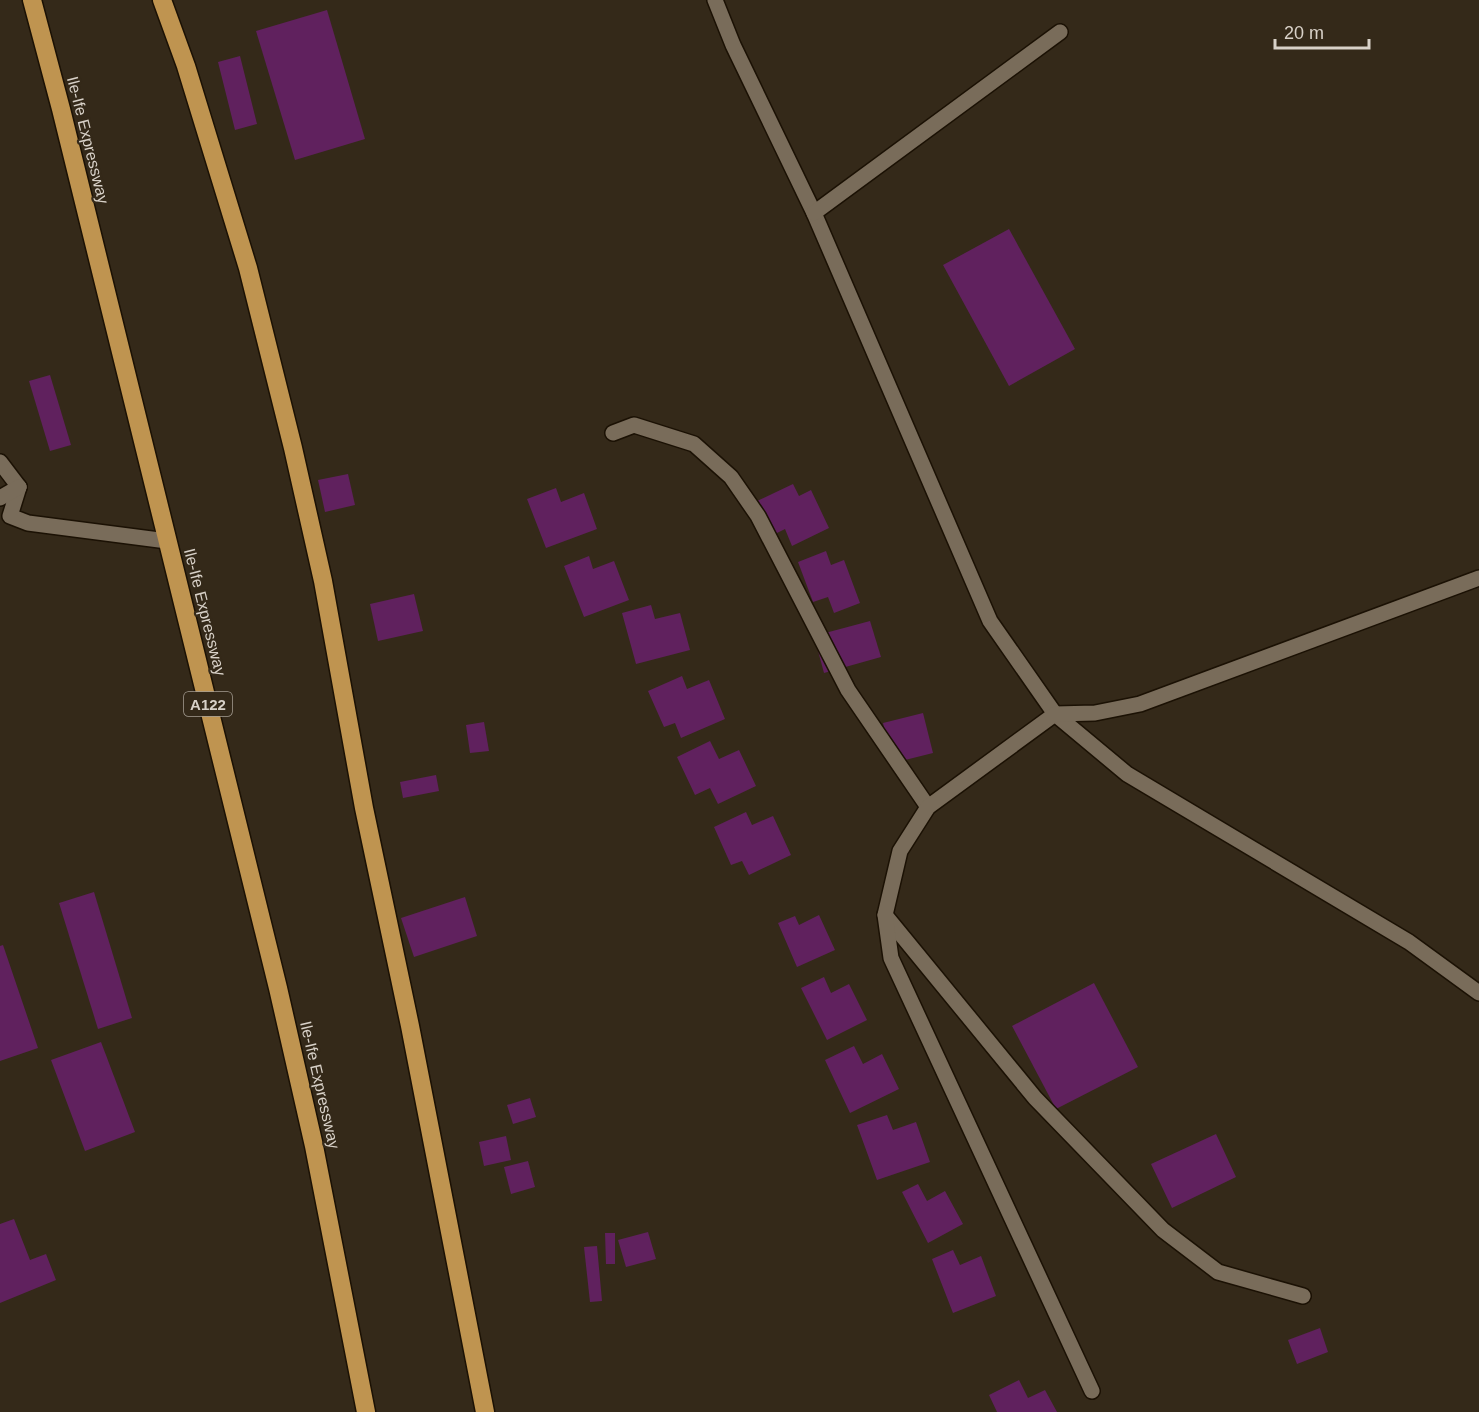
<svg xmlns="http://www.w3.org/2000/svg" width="1479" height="1412" viewBox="0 0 1479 1412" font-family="Helvetica,sans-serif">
  <rect width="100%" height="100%" fill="#342919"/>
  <g fill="#60215e">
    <polygon points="327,10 365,139 295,160 256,31"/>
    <polygon points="240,56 257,124 235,130 218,62"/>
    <polygon points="1009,229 1075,349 1009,386 943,265"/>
    <polygon points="50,375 71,445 50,451 29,381"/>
    <polygon points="348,474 355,505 325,512 318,480"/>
    <polygon points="793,484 799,496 811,490 829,528 792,546 785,529 771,536 755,502"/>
    <polygon points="556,488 561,502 584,493 597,529 546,548 527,499"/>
    <polygon points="826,551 831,565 844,560 860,603 834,613 828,597 813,602 798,562"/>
    <polygon points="589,556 593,569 614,561 629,600 584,617 564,566"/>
    <polygon points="414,594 423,631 378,641 370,604"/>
    <polygon points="651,605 655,619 680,613 690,650 636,664 622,613"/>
    <polygon points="870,621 881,657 824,673 814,636"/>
    <polygon points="682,676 687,689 709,680 725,719 681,738 675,723 664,727 648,691"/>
    <polygon points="923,713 933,753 893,763 883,723"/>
    <polygon points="484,722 489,751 470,753 466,725"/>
    <polygon points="710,741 719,759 739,750 756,786 718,804 710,788 695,795 677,757"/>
    <polygon points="436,775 439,791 403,798 400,782"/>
    <polygon points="746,812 752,825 773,816 791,855 749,875 742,861 731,865 714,827"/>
    <polygon points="94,892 132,1018 98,1029 59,903"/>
    <polygon points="465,897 477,936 414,957 401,918"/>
    <polygon points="819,915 835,950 797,967 778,923 795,916 799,925"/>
    <polygon points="3,945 38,1048 0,1061 0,946"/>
    <polygon points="824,977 831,993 849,984 867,1020 827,1040 801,988"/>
    <polygon points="1094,983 1138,1067 1056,1109 1012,1026"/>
    <polygon points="101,1042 135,1132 85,1151 51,1060"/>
    <polygon points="854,1046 863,1064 882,1054 899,1089 850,1113 825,1060"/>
    <polygon points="530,1098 536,1117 513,1124 507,1105"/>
    <polygon points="887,1115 893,1130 916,1122 930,1162 877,1180 857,1125"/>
    <polygon points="1216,1134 1236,1177 1172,1208 1151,1164"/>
    <polygon points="506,1136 511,1160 484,1166 479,1142"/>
    <polygon points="528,1161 535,1187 511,1194 504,1167"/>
    <polygon points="918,1184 927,1201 945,1191 963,1224 928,1243 902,1192"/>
    <polygon points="14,1219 30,1260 46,1254 56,1280 0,1303 0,1224"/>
    <polygon points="648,1232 656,1259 626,1267 618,1240"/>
    <polygon points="605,1233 615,1233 615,1264 606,1264"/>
    <polygon points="597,1246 602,1301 590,1302 584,1247"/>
    <polygon points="953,1250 960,1265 981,1256 996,1296 953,1313 932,1259"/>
    <polygon points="1320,1328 1328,1352 1297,1364 1288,1340"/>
    <polygon points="1019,1380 1028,1398 1045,1390 1057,1412 997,1412 989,1395"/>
  </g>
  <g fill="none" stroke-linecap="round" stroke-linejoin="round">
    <defs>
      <g id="minor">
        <polyline points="715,0 733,45 814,213 990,621 1055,714 1127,774 1409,942 1479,993"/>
        <polyline points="814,213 1060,32"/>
        <polyline points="613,433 634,425 694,444 731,477 758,516 848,690 928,807"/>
        <polyline points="0,462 19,487"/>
        <polyline points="19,487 10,516 28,523 167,541"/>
        <polyline points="0,498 19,487"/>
        <polyline points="885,915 1035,1098 1163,1230 1218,1272 1303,1296"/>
        <polyline points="1092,1391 891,958 885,915 900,851 928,807 1055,714 1095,713 1140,704 1479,578"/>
      </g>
      <g id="highway">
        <polyline points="32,0 61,109 278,988 314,1146 366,1412"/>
        <polyline points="162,0 186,66 248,268 293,448 323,581 364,808 410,1026 485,1412"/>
      </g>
    </defs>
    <use href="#minor" stroke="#1b1104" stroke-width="18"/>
    <use href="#highway" stroke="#1b1104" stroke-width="21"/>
    <use href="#minor" stroke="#796c5a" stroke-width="15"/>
    <use href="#highway" stroke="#bf9450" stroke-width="18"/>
  </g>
  <g text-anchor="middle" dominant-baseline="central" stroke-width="4.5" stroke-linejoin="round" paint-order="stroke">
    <rect fill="#342919" stroke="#a79f94" stroke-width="1.5" x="184" y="692" width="48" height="24" rx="4.5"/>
    <g font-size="15" font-weight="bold" fill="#d8d1c8">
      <text x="208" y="704">A122</text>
    </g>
    <g font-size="16" fill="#d8d1c8" stroke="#342919">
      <text transform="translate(88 140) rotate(76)">Ile-Ife Expressway</text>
      <text transform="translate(205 612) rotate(76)">Ile-Ife Expressway</text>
      <text transform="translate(320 1085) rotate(77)">Ile-Ife Expressway</text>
    </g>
  </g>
  <path d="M1275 39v9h94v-9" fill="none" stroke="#d8d1c8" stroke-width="3"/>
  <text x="1284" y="39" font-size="18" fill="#d8d1c8" stroke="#342919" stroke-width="4.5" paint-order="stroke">20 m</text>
</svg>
